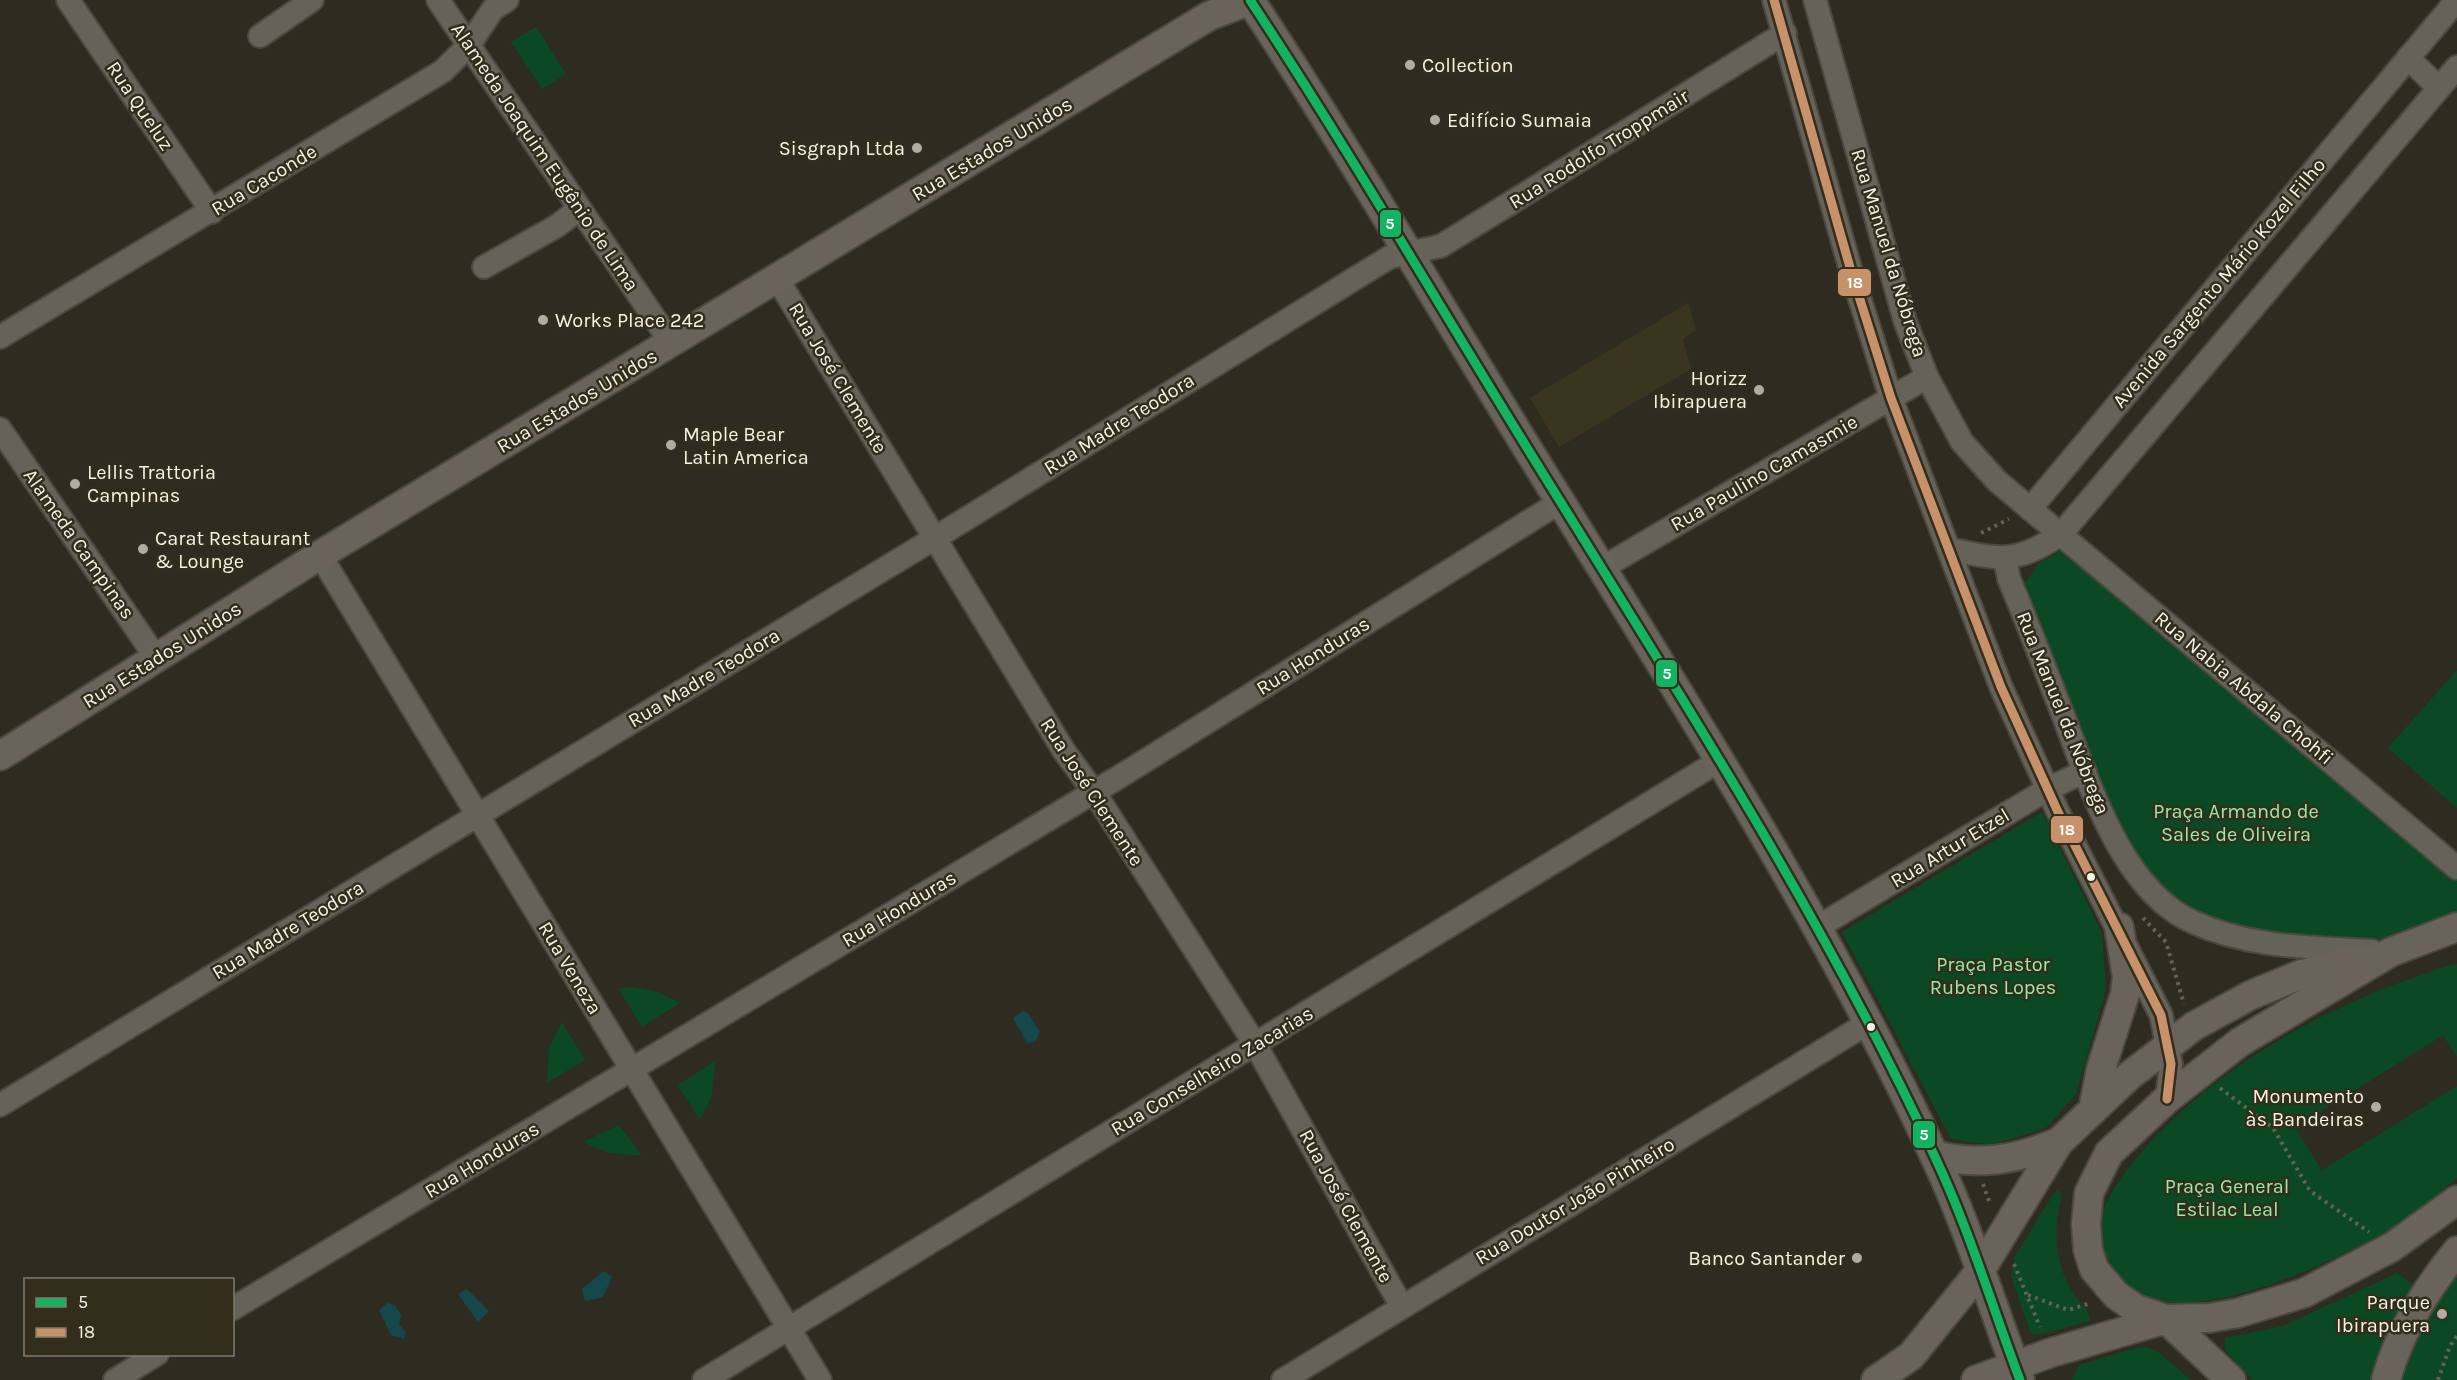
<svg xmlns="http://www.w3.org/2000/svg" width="2457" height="1380" viewBox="0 0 2457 1380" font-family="Karla,sans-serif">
  <rect width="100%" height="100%" fill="#2e2b21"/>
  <polygon fill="#3a351e" points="1688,303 1696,330 1683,339 1691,369 1559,447 1530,398"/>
  <g fill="#0b4924">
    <polygon points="536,27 566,74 542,89 511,42"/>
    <polygon points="2066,548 2457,882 2457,916 2388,939 2292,937 2253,932 2199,916 2167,896 2144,866 2110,807 2057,676 2025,583 2039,563"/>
    <polygon points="2457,670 2457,808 2388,748"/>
    <polygon points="2042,812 2102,933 2106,990 2076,1094 2046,1128 1992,1145 1951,1139 1842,932"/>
    <path d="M2457 964V1057L2443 1035 2295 1128 2322 1170 2457 1086V1178C2434 1197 2411 1219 2385 1233 2330 1263 2174 1339 2123 1282 2113 1270 2100 1255 2099 1239 2098 1207 2117 1182 2136 1159 2207 1073 2314 1012 2418 976 2431 972 2444 966 2457 964Z"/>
    <polygon points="634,987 658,992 680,1003 642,1027 618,988"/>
    <polygon points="562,1022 585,1060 547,1083 549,1048"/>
    <polygon points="715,1061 712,1095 700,1120 678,1085"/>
    <polygon points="619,1125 642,1156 608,1153 583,1142"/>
    <path d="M2058 1190 2062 1195C2053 1227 2054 1260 2071 1290 2077 1301 2090 1308 2090 1321L2039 1335 2031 1334 2011 1276 2015 1256 2054 1193Z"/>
    <polygon points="2457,1265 2457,1380 2398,1380 2415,1336"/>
    <polygon points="2397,1273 2417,1287 2376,1380 2252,1380 2225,1350 2225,1338 2283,1326"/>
    <polygon points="2148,1347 2158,1352 2191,1380 2072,1380 2079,1365 2136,1348"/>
  </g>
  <g fill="#14484b">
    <polygon points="1023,1011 1029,1014 1040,1032 1035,1042 1027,1043 1013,1018"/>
    <polygon points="604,1271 612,1277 603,1297 585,1301 582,1289"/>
    <polygon points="467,1289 489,1311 478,1322 458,1294"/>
    <polygon points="387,1303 395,1305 401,1315 399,1324 406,1333 404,1339 391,1335 379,1310"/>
  </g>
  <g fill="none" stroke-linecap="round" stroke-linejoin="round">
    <defs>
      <g id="minor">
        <polyline points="68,0 212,212"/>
        <polyline points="438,0 672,344"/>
        <polyline points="1774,0 1851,271 1891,398 2001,687 2058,812 2161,1015 2171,1064 2167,1099"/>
        <polyline points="1815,0 1905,321 1927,377 1962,442 1997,481 2457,868"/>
        <polyline points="260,36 312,0"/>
        <polyline points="2408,58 2439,88"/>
        <polyline points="484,267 557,226 579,209"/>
        <polyline points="778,280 1064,751 1094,792 1255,1044 1402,1307"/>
        <polyline points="0,337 443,71 469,45 493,9 507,0"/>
        <polyline points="0,429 157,659"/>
        <polyline points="2030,509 2457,0"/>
        <path d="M1950 549C2000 560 2016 564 2061 534L2457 67"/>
        <polyline points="320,555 820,1380"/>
        <path d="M2005 559 2009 579C2028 624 2045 669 2063 715 2089 782 2121 890 2193 922 2250 948 2310 947 2372 951"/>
        <polyline points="1602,568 1927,377"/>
        <polyline points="1816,928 2048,789 2085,771"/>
        <polyline points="0,1105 935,538 1367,271 1390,257 1441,246 1785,33"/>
        <polyline points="232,1309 1119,777 1560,502"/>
        <polyline points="115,1380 157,1354"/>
        <polyline points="704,1380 1719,761"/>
        <polyline points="1283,1380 1868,1023"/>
      </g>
      <g id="major">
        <path d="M1250 0C1358 164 1456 335 1560 501 1692 714 1829 929 1935 1157 1969 1229 1992 1306 2020 1380"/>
        <polyline points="0,756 320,555 1209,16 1251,0"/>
        <polyline points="2457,927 2391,952 2240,1042 2167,1099 2109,1153 2089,1193 2086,1224 2088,1250 2094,1269 2116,1295 2136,1309 2166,1319 2209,1318 2238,1313 2304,1293 2392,1247 2457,1200"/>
        <polyline points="2093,1110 2101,1069 2125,994 2127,977 2119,927"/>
        <path d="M1934 1155C1979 1166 2016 1160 2059 1142"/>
        <polyline points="2166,1319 2231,1380"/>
        <polyline points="1876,1380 1911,1356 1980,1271 2059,1142 2129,1076 2194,1026 2251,995 2302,974 2362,959"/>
        <polyline points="1976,1380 2050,1353 2166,1319"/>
        <path d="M2386 1380C2399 1332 2426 1289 2457 1251"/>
      </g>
    </defs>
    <use href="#minor" stroke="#4a483f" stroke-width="26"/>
    <use href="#major" stroke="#4a483f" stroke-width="32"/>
    <g stroke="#636158" stroke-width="4" stroke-dasharray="3 4.5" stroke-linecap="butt">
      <polyline points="1981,533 2009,519"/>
      <polyline points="2143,918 2166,942 2184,1004"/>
      <polyline points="2220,1088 2273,1128 2310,1191 2369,1232"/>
      <polyline points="1983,1184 1989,1201"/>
      <polyline points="2014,1264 2040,1327"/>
      <polyline points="2028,1295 2068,1310 2088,1304"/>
      <polyline points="2438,1380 2450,1346 2457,1336"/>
    </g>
    <use href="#minor" stroke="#65625a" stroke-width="22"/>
    <use href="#major" stroke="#6a635c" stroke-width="28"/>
    <defs>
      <path id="bus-1" d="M1250 0C1358 164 1456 335 1560 501 1692 714 1829 929 1935 1157 1969 1229 1992 1306 2020 1380"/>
      <polyline id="bus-2" points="1774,0 1851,271 1891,398 2001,687 2058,812 2161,1015 2171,1064 2167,1099"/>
    </defs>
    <use href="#bus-1" stroke="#332e1c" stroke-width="14"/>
    <use href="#bus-2" stroke="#332e1c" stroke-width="14"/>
    <use href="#bus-1" stroke="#13b361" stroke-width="9"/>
    <use href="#bus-2" stroke="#c7916a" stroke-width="9"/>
  </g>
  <g fill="#afaca2" stroke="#332e1c" stroke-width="2">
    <circle cx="1410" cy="65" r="6"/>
    <circle cx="1435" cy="120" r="6"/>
    <circle cx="917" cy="148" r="6"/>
    <circle cx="543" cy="320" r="6"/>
    <circle cx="1759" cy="390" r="6"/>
    <circle cx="671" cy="445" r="6"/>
    <circle cx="75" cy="484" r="6"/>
    <circle cx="143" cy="549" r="6"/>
    <circle cx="2376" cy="1107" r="6"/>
    <circle cx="1857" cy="1258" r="6"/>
    <circle cx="2442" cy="1314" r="6"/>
  </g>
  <g fill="#f4f2e7" stroke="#332e1c" stroke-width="2">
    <circle cx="2091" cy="877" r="5"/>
    <circle cx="1871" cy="1027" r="5"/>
  </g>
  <g text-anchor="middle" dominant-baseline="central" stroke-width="5" stroke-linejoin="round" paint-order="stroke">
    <g font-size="20" fill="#f4f2e7" stroke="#332e1c" text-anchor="start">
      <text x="1422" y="65">Collection</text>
      <text x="1447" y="120">Edifício Sumaia</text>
      <text x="905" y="148" text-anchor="end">Sisgraph Ltda</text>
      <text x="555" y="320">Works Place 242</text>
      <text x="1747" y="378" text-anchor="end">Horizz<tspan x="1747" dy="23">Ibirapuera</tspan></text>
      <text x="683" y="434">Maple Bear<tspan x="683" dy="23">Latin America</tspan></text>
      <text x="87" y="472">Lellis Trattoria<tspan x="87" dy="23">Campinas</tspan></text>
      <text x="155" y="538">Carat Restaurant<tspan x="155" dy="23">&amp; Lounge</tspan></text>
      <text x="2364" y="1096" text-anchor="end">Monumento<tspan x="2364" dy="23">às Bandeiras</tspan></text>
      <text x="1845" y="1258" text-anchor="end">Banco Santander</text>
      <text x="2430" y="1302" text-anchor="end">Parque<tspan x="2430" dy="23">Ibirapuera</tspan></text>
    </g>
    <g font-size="20" fill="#f4f2e7" stroke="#332e1c">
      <text transform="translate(140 106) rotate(56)">Rua Queluz</text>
      <text transform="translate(992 149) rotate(-31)">Rua Estados Unidos</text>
      <text transform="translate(1599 149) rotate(-32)">Rua Rodolfo Troppmair</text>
      <text transform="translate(545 157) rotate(56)">Alameda Joaquim Eugênio de Lima</text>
      <text transform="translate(264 180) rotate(-31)">Rua Caconde</text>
      <text transform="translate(1889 253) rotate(73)">Rua Manuel da Nóbrega</text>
      <text transform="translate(2219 283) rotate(-50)">Avenida Sargento Mário Kozel Filho</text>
      <text transform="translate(838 378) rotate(59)">Rua José Clemente</text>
      <text transform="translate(577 401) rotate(-31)">Rua Estados Unidos</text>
      <text transform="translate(1119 424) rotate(-32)">Rua Madre Teodora</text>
      <text transform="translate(1764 473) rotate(-30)">Rua Paulino Camasmie</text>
      <text transform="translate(79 544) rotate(55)">Alameda Campinas</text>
      <text transform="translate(162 655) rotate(-32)">Rua Estados Unidos</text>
      <text transform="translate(1313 656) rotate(-32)">Rua Honduras</text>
      <text transform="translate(704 678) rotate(-31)">Rua Madre Teodora</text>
      <text transform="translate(2244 688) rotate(40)">Rua Nabia Abdala Chohfi</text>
      <text transform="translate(2063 713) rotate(68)">Rua Manuel da Nóbrega</text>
      <text transform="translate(1092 792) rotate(57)">Rua José Clemente</text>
      <text transform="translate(1950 848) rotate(-31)">Rua Artur Etzel</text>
      <text transform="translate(899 909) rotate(-31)">Rua Honduras</text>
      <text transform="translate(288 930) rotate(-31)">Rua Madre Teodora</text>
      <text transform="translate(570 968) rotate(59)">Rua Veneza</text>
      <text transform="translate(1212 1071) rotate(-31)">Rua Conselheiro Zacarias</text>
      <text transform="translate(482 1160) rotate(-31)">Rua Honduras</text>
      <text transform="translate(1575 1201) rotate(-31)">Rua Doutor João Pinheiro</text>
      <text transform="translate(1346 1206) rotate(61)">Rua José Clemente</text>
    </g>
    <g font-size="20" fill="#92eba9" stroke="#332e1c">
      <text x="2236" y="811">Praça Armando de<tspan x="2236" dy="23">Sales de Oliveira</tspan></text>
      <text x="1993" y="964">Praça Pastor<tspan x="1993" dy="23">Rubens Lopes</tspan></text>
      <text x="2227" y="1186">Praça General<tspan x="2227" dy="23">Estilac Leal</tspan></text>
    </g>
  </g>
  <g stroke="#332e1c" stroke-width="2">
    <rect x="1379" y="209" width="23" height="29" rx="6" fill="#13b361"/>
    <rect x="1837" y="268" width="35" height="29" rx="6" fill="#c7916a"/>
    <rect x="1655" y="659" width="23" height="29" rx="6" fill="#13b361"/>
    <rect x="2050" y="815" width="34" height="29" rx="6" fill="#c7916a"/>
    <rect x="1912" y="1120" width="24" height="29" rx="6" fill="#13b361"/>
  </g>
  <g font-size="16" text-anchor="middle" font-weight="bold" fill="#fff">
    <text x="1390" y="229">5</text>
    <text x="1855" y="288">18</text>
    <text x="1667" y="679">5</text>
    <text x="2067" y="835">18</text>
    <text x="1924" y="1140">5</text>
  </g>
  <rect x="24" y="1278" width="210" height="78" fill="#332e1c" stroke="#807c6d" stroke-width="1.5"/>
  <rect x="36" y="1298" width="30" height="9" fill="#13b361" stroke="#807c6d" stroke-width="1.5"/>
  <text x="78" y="1308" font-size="18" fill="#f4f2e7">5</text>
  <rect x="36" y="1328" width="30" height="9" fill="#c7916a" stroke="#807c6d" stroke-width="1.5"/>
  <text x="78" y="1338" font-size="18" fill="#f4f2e7">18</text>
</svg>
